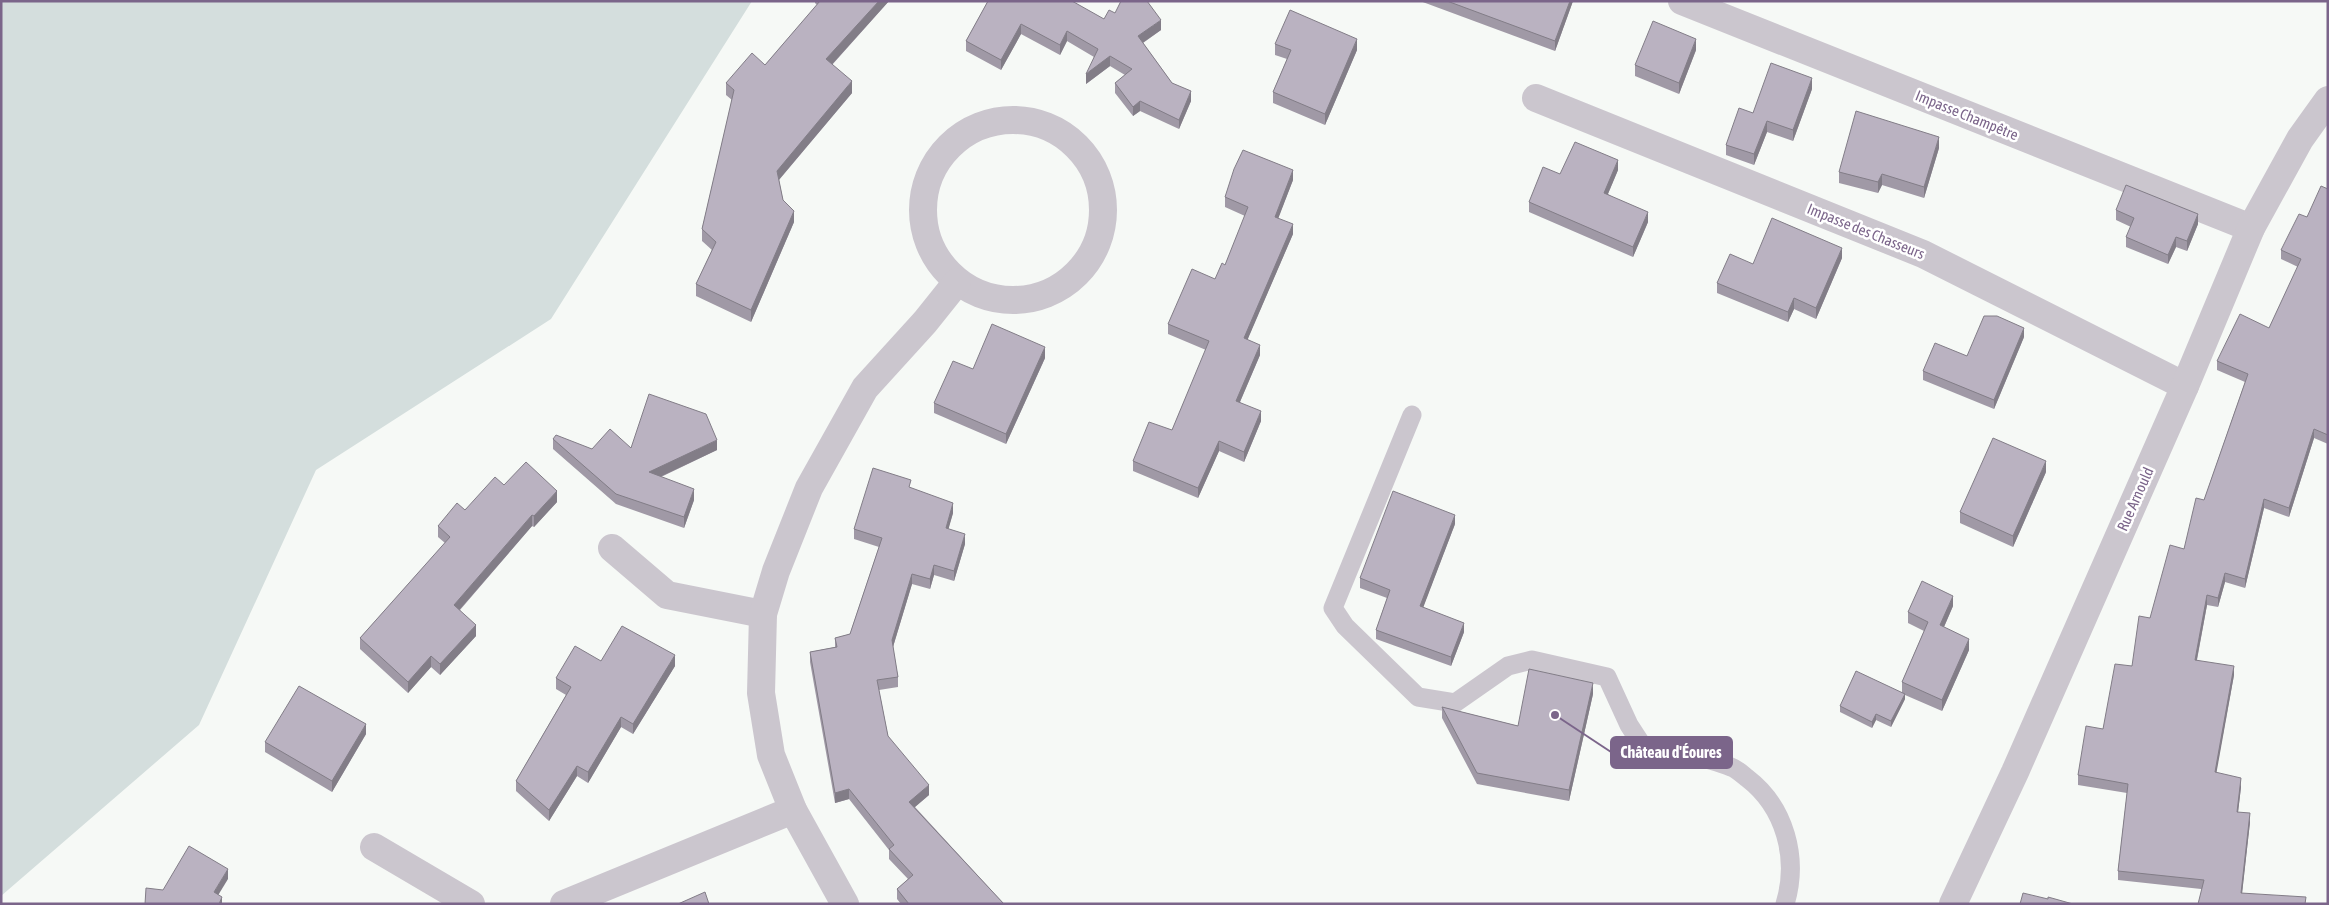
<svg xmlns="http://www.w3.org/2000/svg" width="2329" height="905" viewBox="0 0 2329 905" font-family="'Asap Condensed',sans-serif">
  <rect width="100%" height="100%" fill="#f6f9f6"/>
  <polygon fill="#d4dedd" points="1,1 752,1 551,319 316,470 199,725 1,896"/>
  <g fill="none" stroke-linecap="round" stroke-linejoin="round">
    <path stroke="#cbc6ce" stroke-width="19" d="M1412 415 1333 608 1345 626 1418 697 1455 703 1508 666 1532 660 1607 677 1629 725 1642 745C1668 751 1708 757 1731 767 1737 769 1742 774 1747 778 1785 807 1799 858 1785 904"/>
    <g stroke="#cbc6ce" stroke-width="28">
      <polyline points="1682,1 2251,228"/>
      <polyline points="1536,98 1923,254 2185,386"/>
      <circle cx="1013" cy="210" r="90"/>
      <polyline points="612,548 667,595 763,614"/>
      <polyline points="374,847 471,904"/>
      <polyline points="564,904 793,810"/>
      <polyline points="845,904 793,810 771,755 761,693 763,614 776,571 809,488 865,388 925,322 957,282"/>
      <polyline points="1953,904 2015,772 2185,386 2251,228 2300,139 2328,100"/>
    </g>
  </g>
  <g fill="#a099a6">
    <polygon points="815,1 889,1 832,65 852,93 779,180 783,200 794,222 751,322 696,296 696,284 712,250 702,241 702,229 732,100 726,95 726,83 765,65 817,5 815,3"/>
    <polygon points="988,1 1104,19 1115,13 1161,30 1143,43 1172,83 1191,101 1179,129 1140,111 1133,116 1115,93 1115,83 1125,75 1110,66 1086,84 1094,57 1067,41 1060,55 1021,34 1001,70 966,51 966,41"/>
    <polygon points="1420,1 1573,1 1555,51"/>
    <polygon points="1275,44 1357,50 1325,125 1273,103 1273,92 1287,59 1275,55"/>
    <polygon points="1696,50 1679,94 1635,76 1635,65"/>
    <polygon points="1812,89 1793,141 1767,132 1754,165 1726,155 1726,145 1753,113"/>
    <polygon points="1939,148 1924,198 1882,185 1878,193 1839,183 1839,172"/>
    <polygon points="1618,170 1608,194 1648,222 1633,257 1529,212 1529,202 1560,174"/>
    <polygon points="1293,180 1278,218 1293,234 1247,340 1260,355 1240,402 1261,421 1244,462 1219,451 1198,498 1133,471 1133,461 1172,430 1206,350 1168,334 1168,324 1215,279 1225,265 1245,216 1225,207 1225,197"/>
    <polygon points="2328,189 2328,444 2314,438 2289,517 2264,508 2245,588 2225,582 2218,607 2207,605 2197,660 2234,675 2216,772 2241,787 2238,812 2250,822 2242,893 2306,904 2201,889 2118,880 2118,871 2127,793 2078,785 2078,775 2103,729 2132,666 2150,618 2184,549 2204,500 2245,382 2217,370 2217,361 2269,328 2298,267 2281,259 2281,250"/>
    <polygon points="2116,210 2198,224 2187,251 2176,247 2168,264 2126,247 2126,237 2131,227 2116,220"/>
    <polygon points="1842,258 1816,319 1794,309 1788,322 1717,293 1717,283 1753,264"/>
    <polygon points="2024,337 1994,409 1923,380 1923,371"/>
    <polygon points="1045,358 1006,444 934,413 934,403 973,369"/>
    <polygon points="553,439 592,449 631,448 717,450 661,477 694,500 684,528 616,504 553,449"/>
    <polygon points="2046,472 2013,547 1960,523 1960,512"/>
    <polygon points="504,485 557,502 534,527 532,526 460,610 476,636 440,675 431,667 408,693 360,649 360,638 445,543 438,537 438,526"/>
    <polygon points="911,488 953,513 948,529 965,544 954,581 934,575 930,589 912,584 893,647 898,677 898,687 879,690 888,736 929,795 915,807 1004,904 901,904 897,899 897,889 908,879 889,859 889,850 849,799 835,803 810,662 810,652 835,647 835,638 850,634 879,547 854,539 854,529"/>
    <polygon points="1455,524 1423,607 1464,632 1451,666 1376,639 1376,630 1387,598 1360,588 1360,578"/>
    <polygon points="1953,606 1944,627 1969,650 1942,711 1905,695 1905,699 1891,727 1876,720 1872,728 1840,712 1840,706 1902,692 1902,682 1924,631 1908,623 1908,612"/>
    <polygon points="601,661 675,666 633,734 621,727 588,783 577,776 549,821 516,791 516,781 566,695 556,689 556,678"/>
    <polygon points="1593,694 1569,801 1477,784 1442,718 1442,707 1518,726"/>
    <polygon points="366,734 332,792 265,752 265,742"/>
  </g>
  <g fill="#827d87">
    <polygon points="879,1 889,1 826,71 826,59"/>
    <polygon points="1570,1 1573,1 1555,51 1555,41"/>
    <polygon points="1161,20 1161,30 1138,46 1138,36"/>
    <polygon points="1021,24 1021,34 1001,70 1001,60"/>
    <polygon points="1067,31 1067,41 1060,55 1060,45"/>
    <polygon points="1357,39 1357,50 1325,125 1325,114"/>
    <polygon points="1696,39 1696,50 1679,94 1679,83"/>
    <polygon points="1110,56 1110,66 1086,84 1086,74"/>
    <polygon points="1812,78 1812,89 1793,141 1793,130"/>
    <polygon points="852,81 852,93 777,182 777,171"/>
    <polygon points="1191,91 1191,101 1179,129 1179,120"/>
    <polygon points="1140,101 1140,111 1133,116 1133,107"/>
    <polygon points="1767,121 1767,132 1754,165 1754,154"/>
    <polygon points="1939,137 1939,148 1924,198 1924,187"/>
    <polygon points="1618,160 1618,170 1604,203 1604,193"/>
    <polygon points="1293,170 1293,180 1275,227 1275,217"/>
    <polygon points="1882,174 1882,185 1878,193 1878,182"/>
    <polygon points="794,211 794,222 751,322 751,310"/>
    <polygon points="1648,212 1648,222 1633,257 1633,247"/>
    <polygon points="2198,214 2198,224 2187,251 2187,241"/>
    <polygon points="1293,224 1293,234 1244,348 1244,338"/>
    <polygon points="2176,237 2176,247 2168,264 2168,255"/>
    <polygon points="1842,248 1842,258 1816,319 1816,308"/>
    <polygon points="1794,298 1794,309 1788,322 1788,312"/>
    <polygon points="2024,328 2024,337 1994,409 1994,400"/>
    <polygon points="1260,345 1260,355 1236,411 1236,401"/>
    <polygon points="1045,347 1045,358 1006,444 1006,434"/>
    <polygon points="1261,411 1261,421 1244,462 1244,452"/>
    <polygon points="2314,429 2314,438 2289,517 2289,508"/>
    <polygon points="717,440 717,450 649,482 649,472"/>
    <polygon points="1219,441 1219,451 1198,498 1198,488"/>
    <polygon points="2046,461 2046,472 2013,547 2013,536"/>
    <polygon points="694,489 694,500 684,528 684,517"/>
    <polygon points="557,491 557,502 534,527 534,516"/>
    <polygon points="2264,499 2264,508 2245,588 2245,579"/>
    <polygon points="953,503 953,513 946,538 946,528"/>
    <polygon points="532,515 532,526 454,616 454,605"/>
    <polygon points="1455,515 1455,524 1420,616 1420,606"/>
    <polygon points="965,534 965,544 954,581 954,571"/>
    <polygon points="934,565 934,575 930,589 930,579"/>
    <polygon points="2225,573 2225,582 2218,607 2218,598"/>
    <polygon points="912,574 912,584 892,650 892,640"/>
    <polygon points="2207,595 2207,605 2195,669 2195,660"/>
    <polygon points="1953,596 1953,606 1940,636 1940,625"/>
    <polygon points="1464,623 1464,632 1451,666 1451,657"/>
    <polygon points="476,625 476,636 440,675 440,664"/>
    <polygon points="1969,639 1969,650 1942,711 1942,700"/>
    <polygon points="675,655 675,666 633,734 633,724"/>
    <polygon points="431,656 431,667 408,693 408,682"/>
    <polygon points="2234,666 2234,675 2215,781 2215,772"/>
    <polygon points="1593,683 1593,694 1569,801 1569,790"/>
    <polygon points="1905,694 1905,699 1891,727 1891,721"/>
    <polygon points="1876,714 1876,720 1872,728 1872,722"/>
    <polygon points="621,717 621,727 588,783 588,772"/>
    <polygon points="366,724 366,734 332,792 332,781"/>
    <polygon points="577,766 577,776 549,821 549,810"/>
    <polygon points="2241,778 2241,787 2237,821 2237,812"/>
    <polygon points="929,785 929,795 909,812 909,802"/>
    <polygon points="849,789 849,799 835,803 835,793"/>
    <polygon points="2250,813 2250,822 2241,903 2241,893"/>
    <polygon points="228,869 228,879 214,902 214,892"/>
    <polygon points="222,897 222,904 219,904"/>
  </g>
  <g fill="#bab2c1" stroke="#827d87">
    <polygon points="820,1 879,1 826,59 852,81 777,171 783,200 794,211 751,310 696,284 716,242 702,229 734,90 726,83 752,53 765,65"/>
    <polygon points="988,1 1072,1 1104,19 1109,10 1115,13 1121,1 1147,1 1161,20 1138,36 1172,83 1191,91 1179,120 1140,101 1133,107 1115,83 1132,69 1110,56 1086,74 1098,49 1067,31 1060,45 1021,24 1001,60 966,41"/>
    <polygon points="1447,1 1570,1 1555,41"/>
    <polygon points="1290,10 1357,39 1325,114 1273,92 1291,50 1275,44"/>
    <polygon points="1653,21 1696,39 1679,83 1635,65"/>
    <polygon points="1771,63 1812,78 1793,130 1767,121 1754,154 1726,145 1739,108 1753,113"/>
    <polygon points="1856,111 1939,137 1924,187 1882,174 1878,182 1839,172"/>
    <polygon points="1575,142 1618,160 1604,193 1648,212 1633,247 1529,202 1543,167 1560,174"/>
    <polygon points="1243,150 1293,170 1275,217 1293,224 1244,338 1260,345 1236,401 1261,411 1244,452 1219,441 1198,488 1133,461 1149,422 1172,430 1209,341 1168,324 1192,269 1215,279 1222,263 1225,265 1248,207 1225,197 1234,169"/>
    <polygon points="2126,185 2198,214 2187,241 2176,237 2168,255 2126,237 2134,218 2116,210"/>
    <polygon points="2321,186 2328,189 2328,435 2314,429 2289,508 2264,499 2245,579 2225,573 2218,598 2207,595 2195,660 2234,666 2215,772 2241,778 2237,812 2250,813 2241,893 2306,897 2305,904 2198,904 2204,880 2118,871 2128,784 2078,775 2086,726 2103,729 2115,664 2132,666 2139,616 2150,618 2170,545 2184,549 2196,498 2204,500 2248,374 2217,361 2240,314 2269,328 2301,259 2281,250 2299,214 2307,217"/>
    <polygon points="1772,218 1842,248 1816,308 1794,298 1788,312 1717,283 1730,254 1753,264"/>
    <polygon points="1984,316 1997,316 2024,328 1994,400 1923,371 1935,343 1967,356"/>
    <polygon points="992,324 1045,347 1006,434 934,403 953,361 973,369"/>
    <polygon points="649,394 706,414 717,440 649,472 694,489 684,517 616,494 553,439 556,435 592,449 610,429 631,448"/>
    <polygon points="1993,438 2046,461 2013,536 1960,512"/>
    <polygon points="526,462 557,491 534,516 532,515 454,605 476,625 440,664 431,656 408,682 360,638 450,537 438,526 457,503 465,510 495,477 504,485"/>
    <polygon points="873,468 911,480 909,487 953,503 946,528 965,534 954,571 934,565 930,579 912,574 892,640 898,677 877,680 888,736 929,785 909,802 1004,904 909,904 897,889 913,875 889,849 894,845 849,789 835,793 810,652 837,647 835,638 850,634 882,538 854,529"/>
    <polygon points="1393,491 1455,515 1420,606 1464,623 1451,657 1376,630 1390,590 1360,578"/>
    <polygon points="1922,581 1953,596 1940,625 1969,639 1942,700 1902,682 1928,622 1908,612"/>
    <polygon points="622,626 675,655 633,724 621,717 588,772 577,766 549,810 516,781 571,687 556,678 575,646 601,661"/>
    <polygon points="1529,669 1593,683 1569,790 1477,773 1442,707 1518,726"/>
    <polygon points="1856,671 1905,694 1891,721 1876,714 1872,722 1840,706"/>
    <polygon points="299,686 366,724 332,781 265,742"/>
    <polygon points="189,846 228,869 214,892 222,897 219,904 145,904 146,888 163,890"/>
    <polygon points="705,892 709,904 678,904"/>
    <polygon points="2023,893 2048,899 2048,897 2073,904 2020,904"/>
  </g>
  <g text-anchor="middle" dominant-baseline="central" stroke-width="5" stroke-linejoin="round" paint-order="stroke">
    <g font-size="15" fill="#7b658a" stroke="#fff">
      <text transform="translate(1967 115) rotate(22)">Impasse Champêtre</text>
      <text transform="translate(1866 231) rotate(22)">Impasse des Chasseurs</text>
      <text transform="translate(2135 499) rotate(-66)">Rue Arnould</text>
    </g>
  </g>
  <path fill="none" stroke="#7b658a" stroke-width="2" d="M1555 715L1611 752"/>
  <circle fill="#7b658a" stroke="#fff" stroke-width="2" cx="1555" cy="715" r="5"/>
  <rect fill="#7b658a" stroke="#7b658a" stroke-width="2" x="1611" y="737" width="121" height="31" rx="5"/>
  <g font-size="16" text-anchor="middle" font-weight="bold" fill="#fff">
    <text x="1671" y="758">Château d'Éoures</text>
  </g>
  <rect width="2329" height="905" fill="none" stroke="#7b658a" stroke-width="5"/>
</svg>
